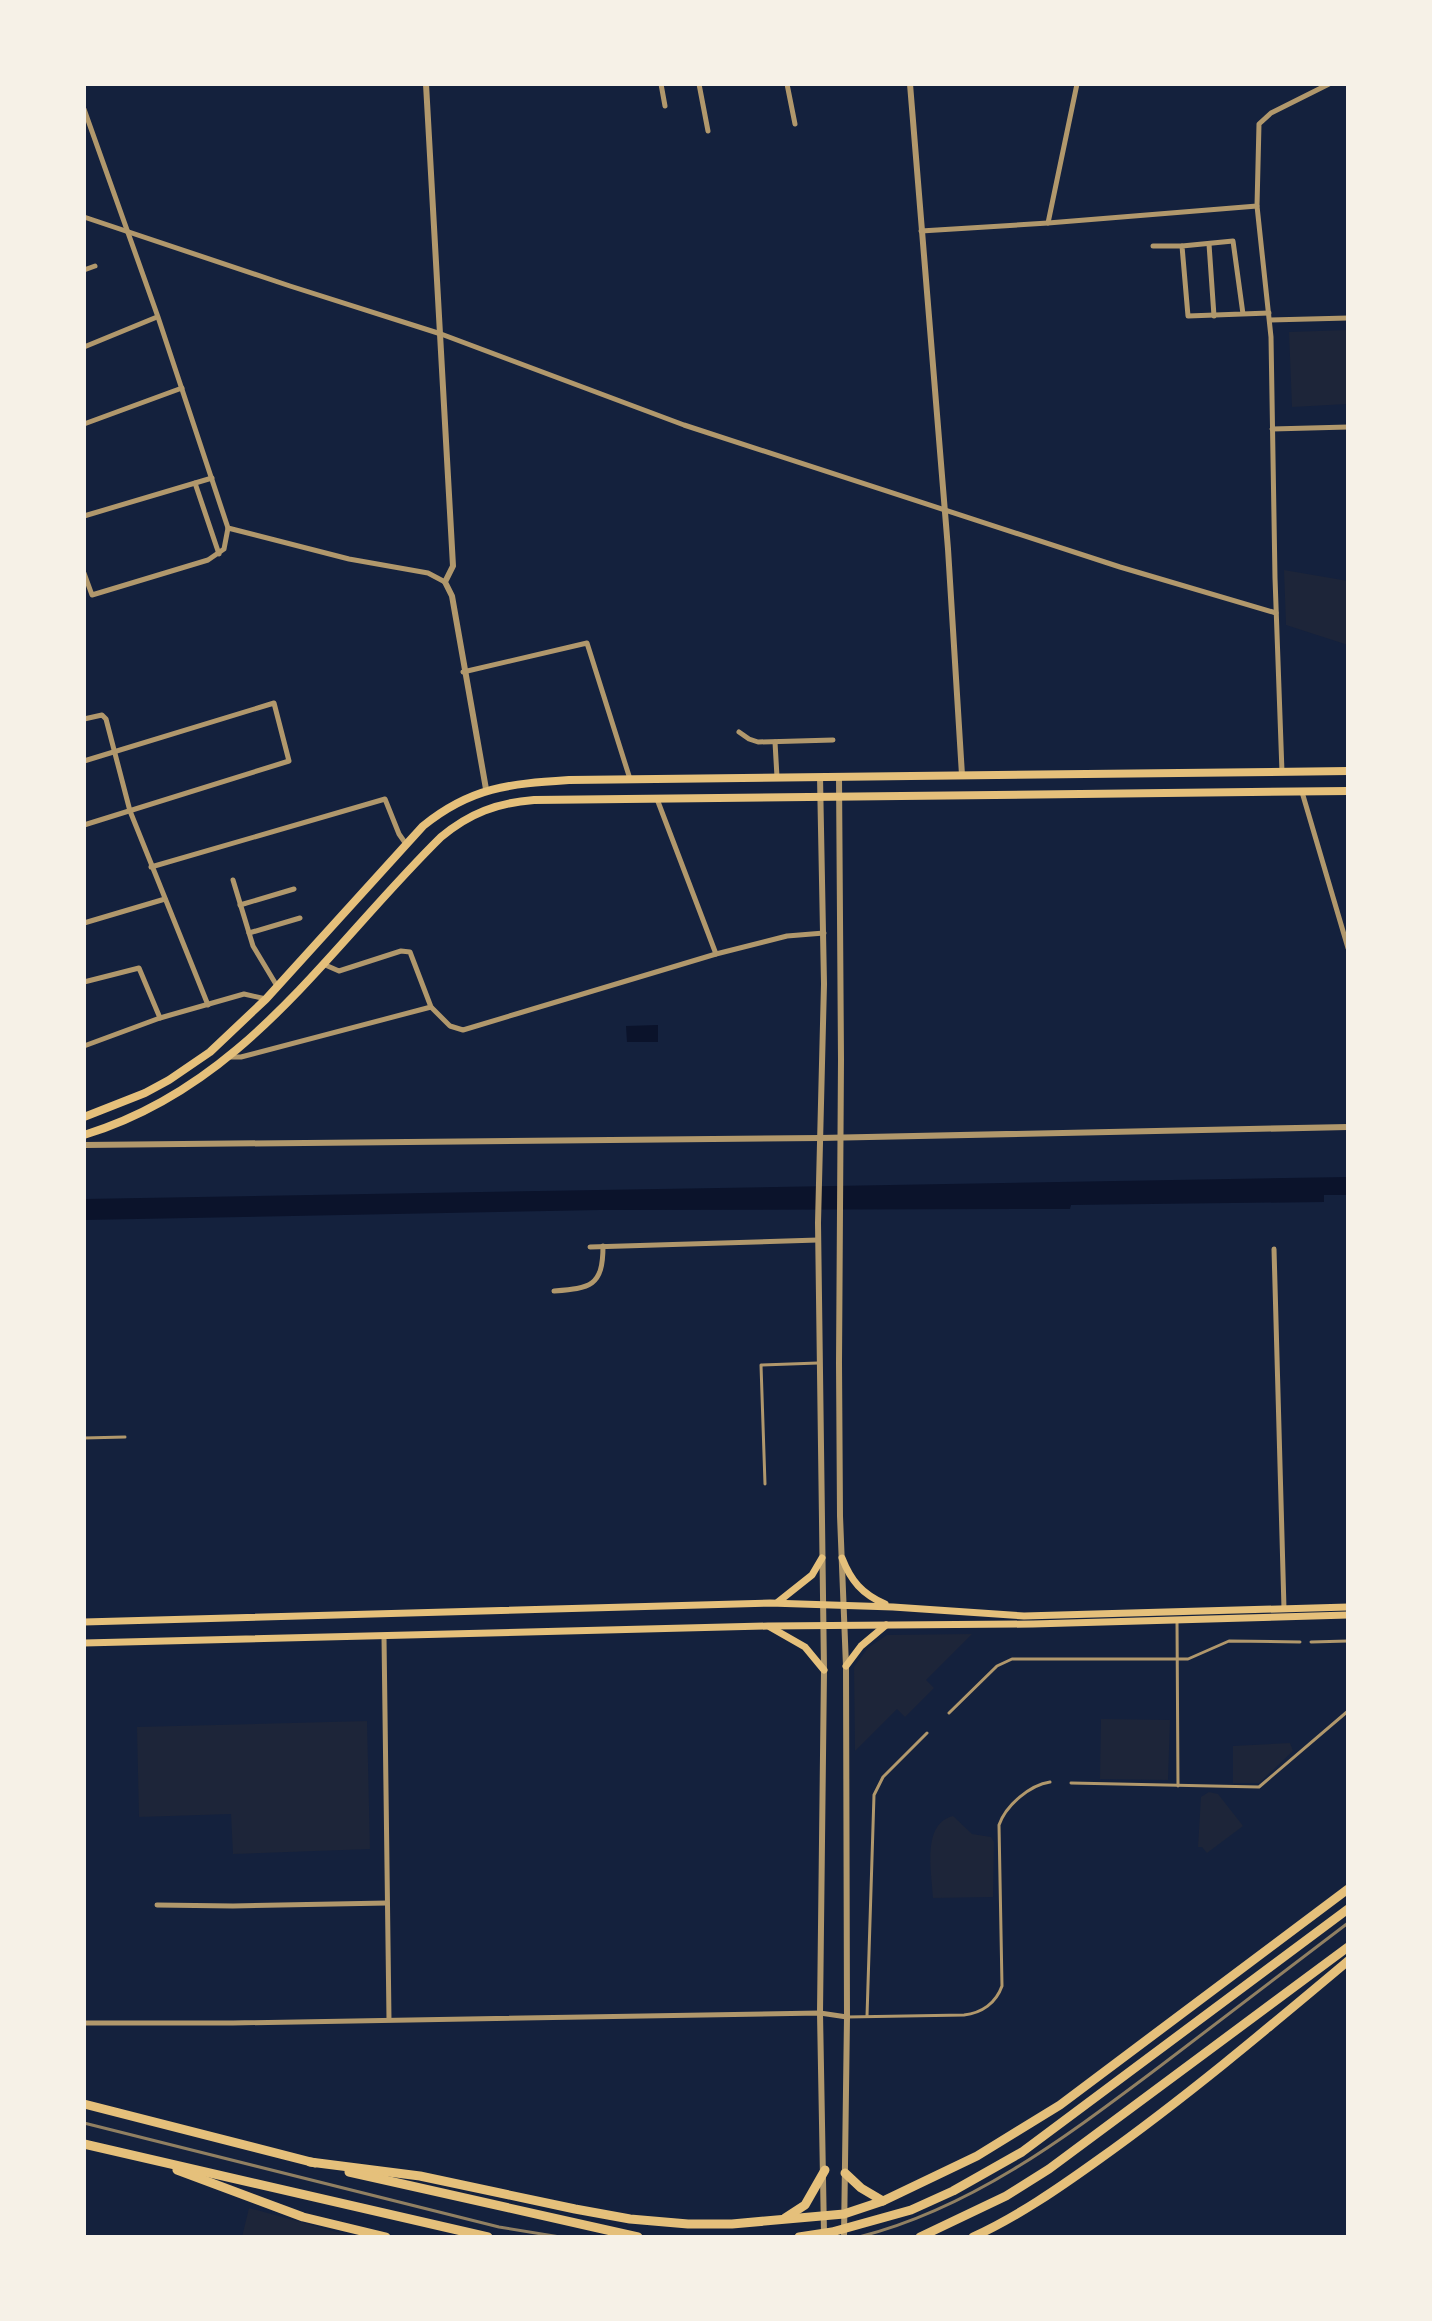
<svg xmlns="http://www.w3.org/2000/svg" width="1432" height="2321" viewBox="0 0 1432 2321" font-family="Spectral,serif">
  <rect width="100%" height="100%" fill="#14213d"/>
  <g fill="#1d2539">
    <polygon points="1347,330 1348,404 1292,407 1289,332"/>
    <polygon points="1284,570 1348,581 1348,645 1286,625"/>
    <polygon points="972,1634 926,1680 934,1688 905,1717 897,1709 855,1751 854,1667 868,1648 887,1635"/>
    <polygon points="1101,1719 1170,1720 1168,1780 1100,1779"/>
    <polygon points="367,1721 370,1849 233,1854 231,1814 139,1817 137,1727"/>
    <polygon points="1290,1743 1293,1751 1259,1783 1233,1783 1233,1746"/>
    <polygon points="1209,1792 1218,1794 1243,1826 1207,1853 1202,1847 1198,1847 1201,1797"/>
    <path d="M953 1816 972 1834 991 1837 994 1842 993 1897 933 1898C932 1873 921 1824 953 1816Z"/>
    <polygon points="249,2208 344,2234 343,2237 242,2237"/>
  </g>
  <g fill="#0b132b">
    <polygon points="658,1025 658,1042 627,1042 626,1026"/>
    <polygon points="1348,1177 1348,1195 1324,1195 1324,1202 1071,1205 1070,1209 600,1210 84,1220 84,1199"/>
  </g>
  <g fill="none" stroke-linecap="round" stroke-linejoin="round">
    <g stroke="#b1986c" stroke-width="3">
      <polyline points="84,1438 125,1437"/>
      <polyline points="765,1484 761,1365 818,1363"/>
      <polyline points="1177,1621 1178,1786"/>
      <polyline points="1311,1642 1348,1641"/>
      <polyline points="949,1713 997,1666 1012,1659 1188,1659 1229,1641 1300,1642"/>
      <polyline points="1071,1783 1259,1787 1348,1711"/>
      <polyline points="867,2016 874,1795 883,1777 927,1733"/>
      <path d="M847 2017 964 2015C982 2013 996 2003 1002 1986L999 1825C1006 1805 1030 1785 1050 1782"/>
    </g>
    <g stroke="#b1986c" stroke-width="5">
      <polyline points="661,84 665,106"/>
      <polyline points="699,84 708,131"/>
      <polyline points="787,84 795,124"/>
      <polyline points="84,109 158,317 228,528 349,559 428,573 445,582"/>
      <polyline points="1257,206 1271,337 1275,578 1282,772"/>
      <polyline points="84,217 290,286 441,334 684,425 1120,567 1276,613"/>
      <polyline points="1048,223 1077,84"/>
      <polyline points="921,231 1048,223 1257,206 1259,124 1271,113 1329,84"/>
      <polyline points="1209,244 1214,316"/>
      <polyline points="1153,246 1182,246"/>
      <polyline points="84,270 95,266"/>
      <polyline points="1243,314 1233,241 1182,246 1188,316 1269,313"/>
      <polyline points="1270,320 1348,318"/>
      <polyline points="84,347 157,317"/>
      <polyline points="84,424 182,388"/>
      <polyline points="1272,429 1348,427"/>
      <polyline points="195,483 219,554"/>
      <polyline points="84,516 212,478"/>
      <polyline points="84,573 92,595 208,560 224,549 228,528"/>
      <polyline points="463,672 587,643 630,779"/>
      <polyline points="84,719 102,715 106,719 130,811 208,1005"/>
      <polyline points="739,732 749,739 758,742 833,740"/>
      <polyline points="775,742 777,777"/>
      <polyline points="84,761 274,703 289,761 84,825"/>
      <polyline points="1302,792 1348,948"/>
      <polyline points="657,799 716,954"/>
      <polyline points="151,867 385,799 399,834 406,844"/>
      <polyline points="233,880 253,946 277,986"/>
      <polyline points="240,905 294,889"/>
      <polyline points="84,923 165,899"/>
      <polyline points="249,933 300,918"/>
      <polyline points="323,964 339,971 401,951 410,952 431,1007 450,1026 463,1030 716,954 787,936 824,933"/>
      <polyline points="84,982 139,968 160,1018"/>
      <polyline points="84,1046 160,1018 244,994 266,999"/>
      <polyline points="231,1057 241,1057 431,1007"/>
      <polyline points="590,1247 818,1240"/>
      <polyline points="1274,1249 1284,1609"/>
      <path d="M554 1291C590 1288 603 1287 603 1246"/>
      <polyline points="384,1637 389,2019"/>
      <polyline points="157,1905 233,1906 387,1903"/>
      <polyline points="84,2023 233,2023 820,2013 847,2017"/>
    </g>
    <g stroke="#b1986c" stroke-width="6">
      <polyline points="426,84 453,566 445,582 452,596 486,789"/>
      <polyline points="910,84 948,549 962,775"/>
      <polyline points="820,777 824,984 818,1223 824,1670 820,2013 824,2233"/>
      <polyline points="839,777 841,1059 839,1363 840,1516 846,1666 847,2017 844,2237"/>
      <polyline points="84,1145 820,1138 1348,1127"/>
    </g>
    <g stroke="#e5c07b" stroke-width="7">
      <path d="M842 1558C851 1581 862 1594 885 1604"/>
      <polyline points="778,1602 812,1575 822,1558"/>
      <polyline points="84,1622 770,1603 893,1607 1024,1616 1348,1607"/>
      <polyline points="770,1627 805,1647 824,1670"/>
      <polyline points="84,1643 768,1626 1033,1624 1348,1615"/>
      <polyline points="846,1666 861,1646 886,1625"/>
    </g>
    <g stroke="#e5c07b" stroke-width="8">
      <path d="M84 1117 145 1093 169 1080 210 1052 266 999 423 826C471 787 509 784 569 780L1348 771"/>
      <path d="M84 1135C245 1086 327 949 441 837 470 813 497 803 534 800L1348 791"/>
    </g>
    <g stroke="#e5c07b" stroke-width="9">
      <polyline points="84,2104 315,2163"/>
      <polyline points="84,2144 488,2237"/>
      <polyline points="310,2162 420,2176 575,2209 630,2219 688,2224 732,2224 844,2214 883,2201 977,2156 1060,2105 1348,1889"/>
      <polyline points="177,2170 303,2217 386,2237"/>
      <polyline points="349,2172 638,2237"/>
      <polyline points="845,2173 861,2188 883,2201"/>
      <polyline points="785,2218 805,2205 825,2170"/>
      <polyline points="799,2237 832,2232 911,2210 953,2191 1022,2152 1348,1909"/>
      <polyline points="920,2237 1006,2196 1049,2169 1348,1947"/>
      <path d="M973 2237C1017 2217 1059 2188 1098 2160 1185 2098 1267 2029 1348 1961"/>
    </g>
    <g stroke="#918062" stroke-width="3">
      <polyline points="84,2123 499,2227 560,2237"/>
      <path d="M859 2237C973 2208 1067 2136 1159 2067 1222 2019 1285 1971 1348 1923"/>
    </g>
  </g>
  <rect width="1432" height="2321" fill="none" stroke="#f6f1e7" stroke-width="172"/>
</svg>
